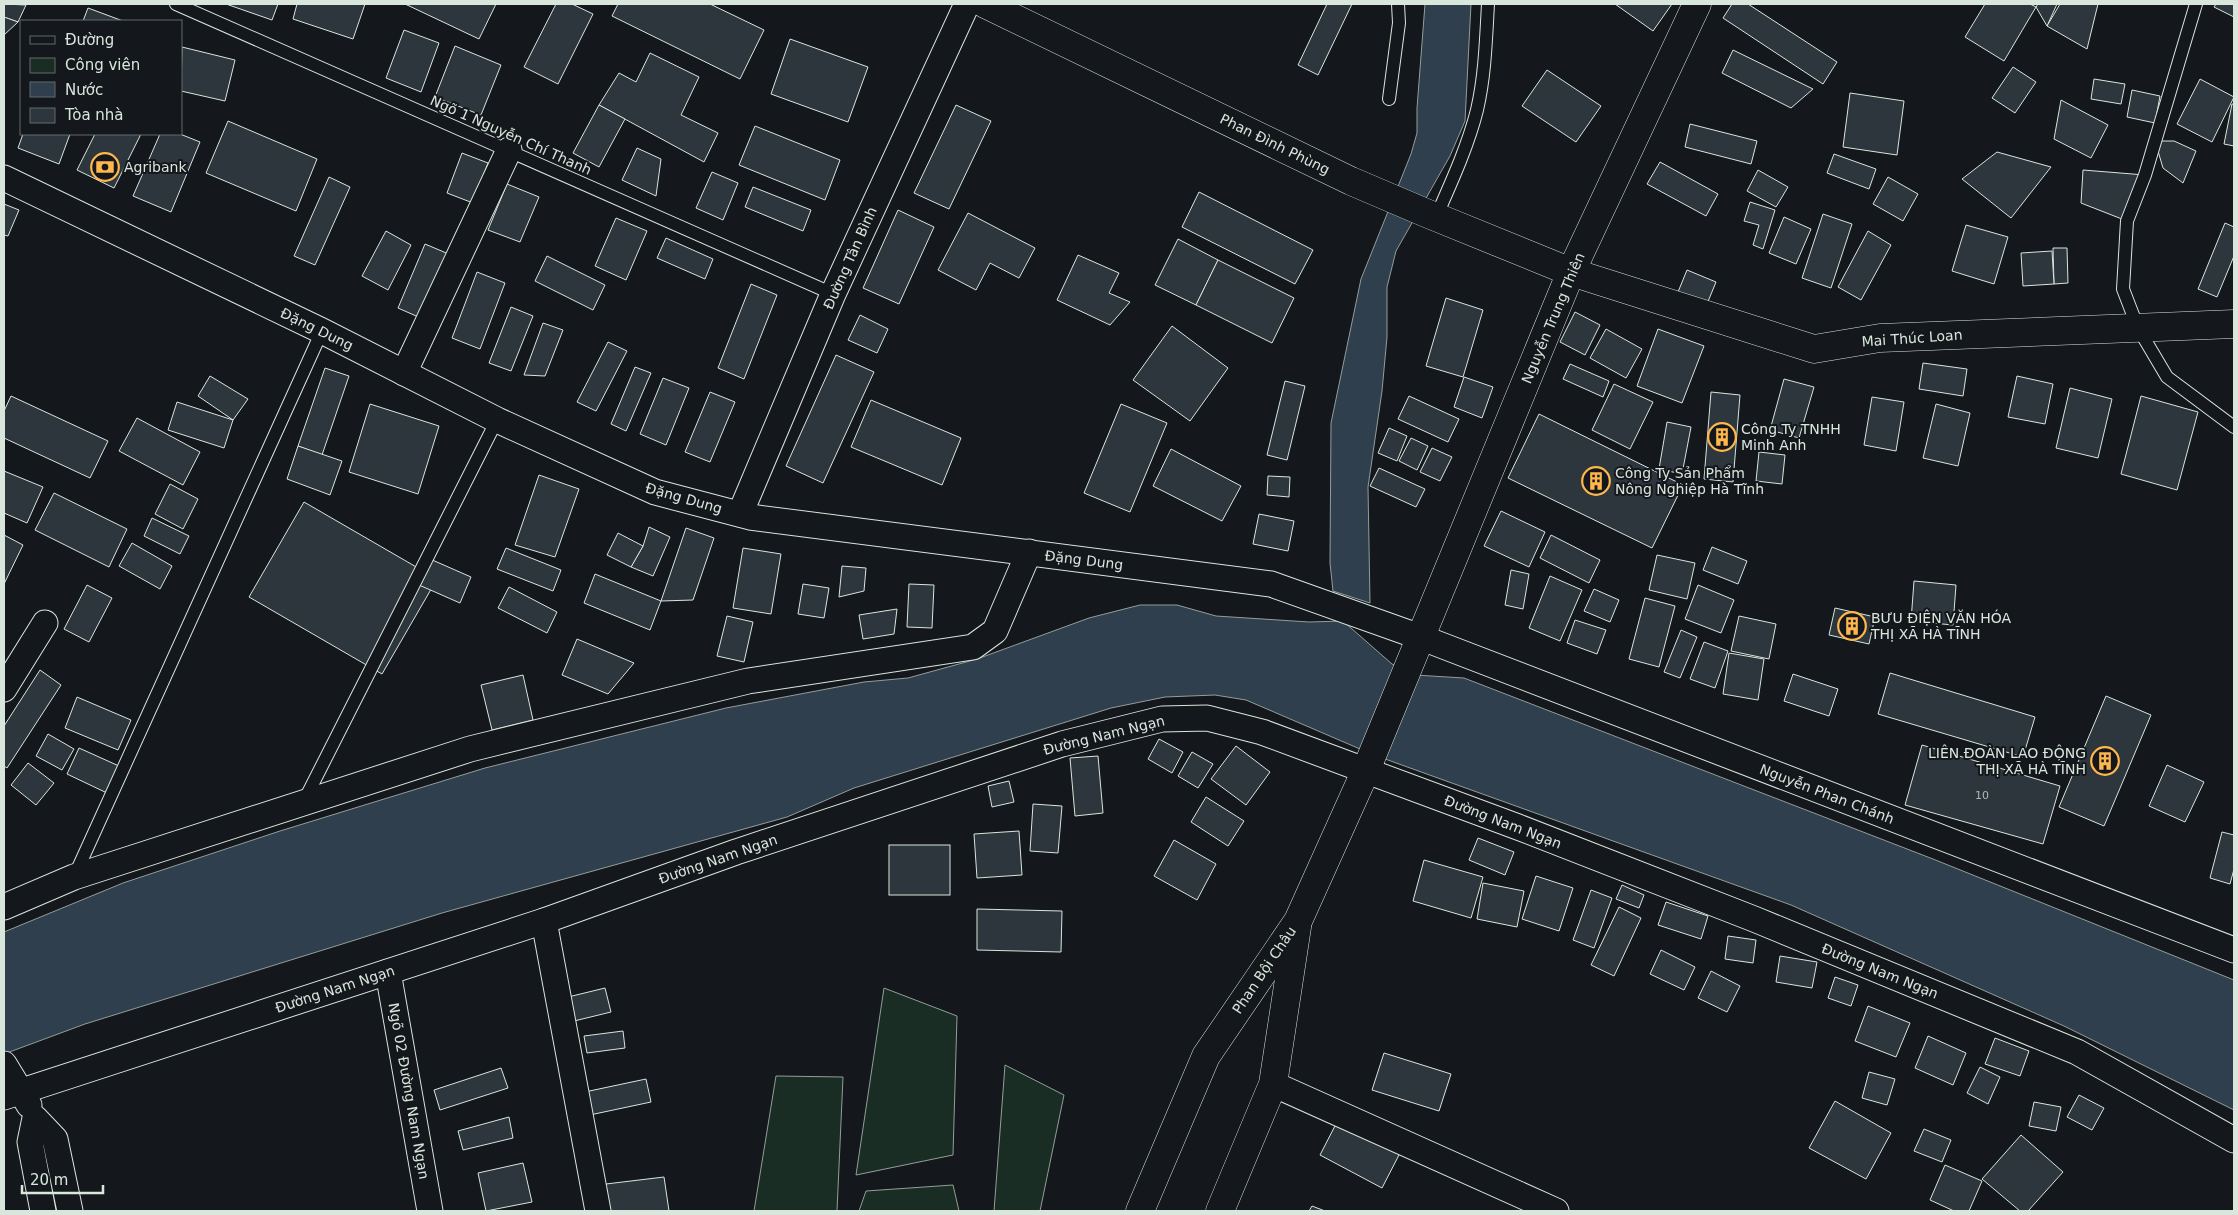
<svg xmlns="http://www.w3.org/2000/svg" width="2238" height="1215" viewBox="0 0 2238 1215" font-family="'DejaVu Sans',sans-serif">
  <rect width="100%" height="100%" fill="#14181c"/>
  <g fill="#1a2d24" stroke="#939e99">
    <polygon points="884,988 957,1016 953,1155 856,1175"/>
    <polygon points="1005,1065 1064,1095 1040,1211 994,1211"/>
    <polygon points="776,1076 843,1077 837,1211 754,1211"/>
    <polygon points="953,1185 959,1211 859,1211 866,1191"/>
  </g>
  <g fill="#2f3f4d" stroke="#939e99">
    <polygon points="1425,4 1471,4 1465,121 1450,156 1396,251 1387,287 1387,337 1382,391 1368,487 1370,603 1333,591 1330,563 1331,423 1361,279 1411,154 1417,133 1417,108"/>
    <polygon points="1140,605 1177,605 1216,616 1309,622 1343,621 1392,664 1415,675 1464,678 1933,859 2234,980 2234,1110 2064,1026 1791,905 1374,755 1246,700 1215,695 1165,697 1111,708 854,788 787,817 442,913 85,1024 4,1054 4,932 123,883 280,831 485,768 726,708 864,682 908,678 977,659 1089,618"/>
  </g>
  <g fill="#2c363c" stroke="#d8e6dc">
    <polygon points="4,4 26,5 18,22 4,17"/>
    <polygon points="226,4 278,4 272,20"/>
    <polygon points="297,4 365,4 353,39 293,19"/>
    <polygon points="405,4 496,4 479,39"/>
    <polygon points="556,4 572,4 593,14 558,84 524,67"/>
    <polygon points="618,4 710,4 764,30 740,79 612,16"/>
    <polygon points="1327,4 1352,4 1318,75 1298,65"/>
    <polygon points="1615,4 1672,4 1653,31"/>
    <polygon points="1732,4 1748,4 1837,62 1823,84 1723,18"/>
    <polygon points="1985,4 2030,4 2036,7 2004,61 1965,37"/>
    <polygon points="2038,4 2057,4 2047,26 2036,7"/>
    <polygon points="2060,4 2098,4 2087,49 2047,26"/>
    <polygon points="2216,4 2234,4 2234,17 2214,7"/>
    <polygon points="88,8 123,21 83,21"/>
    <polygon points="4,17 18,22 4,35"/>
    <polygon points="404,30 439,43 421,92 386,78"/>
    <polygon points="790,39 868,67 848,122 771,94"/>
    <polygon points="455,46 501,65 481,115 435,97"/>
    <polygon points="182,47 235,60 225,101 181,91"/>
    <polygon points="1733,50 1813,89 1791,108 1722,73"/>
    <polygon points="650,53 699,77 681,115 718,133 704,162 599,105 619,73 636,82"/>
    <polygon points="2013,67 2036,82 2015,113 1992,98"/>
    <polygon points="1547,70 1601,106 1576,142 1522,106"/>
    <polygon points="2094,79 2125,84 2121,104 2091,99"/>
    <polygon points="2200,79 2234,97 2212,142 2177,124"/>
    <polygon points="2132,90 2160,96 2155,123 2127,117"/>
    <polygon points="1850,93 1904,101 1897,155 1843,147"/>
    <polygon points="2061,100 2108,125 2091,158 2054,139"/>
    <polygon points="2232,104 2234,104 2234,146 2224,144"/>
    <polygon points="599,105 625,119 599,167 573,153"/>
    <polygon points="956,105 991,121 949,209 914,193"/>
    <polygon points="228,121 317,159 296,211 206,173"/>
    <polygon points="1690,124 1757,141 1751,164 1685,147"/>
    <polygon points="755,126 840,160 825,200 739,165"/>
    <polygon points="23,134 70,134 59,164 18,148"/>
    <polygon points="95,134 141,134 114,188 77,170"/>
    <polygon points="160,134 180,134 200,142 171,212 133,196"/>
    <polygon points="2155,141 2174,141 2196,151 2183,183 2163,168"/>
    <polygon points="637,148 661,159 656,196 622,180"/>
    <polygon points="1997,152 2051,167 2011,218 1962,179"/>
    <polygon points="462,153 488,163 473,203 447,193"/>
    <polygon points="1834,154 1876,169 1869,189 1827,173"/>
    <polygon points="1660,162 1718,194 1706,216 1647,184"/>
    <polygon points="1758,170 1788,187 1776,207 1747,191"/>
    <polygon points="2083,170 2145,175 2127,221 2081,203"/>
    <polygon points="712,172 738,183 723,220 696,208"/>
    <polygon points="329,177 350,187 315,265 294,256"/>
    <polygon points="1888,177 1918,194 1903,221 1873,204"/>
    <polygon points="507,184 539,197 520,242 488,230"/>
    <polygon points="753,187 811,210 803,231 745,207"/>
    <polygon points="1199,192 1313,250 1295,284 1182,227"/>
    <polygon points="1750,202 1775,210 1763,249 1753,245 1759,225 1744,221"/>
    <polygon points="4,204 19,210 8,236 4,235"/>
    <polygon points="898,210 934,227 899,304 863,288"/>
    <polygon points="968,213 1035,248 1019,278 990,263 976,290 938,270"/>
    <polygon points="1823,214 1852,224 1831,288 1802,278"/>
    <polygon points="1784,217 1811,229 1796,264 1769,253"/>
    <polygon points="616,218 647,231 626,280 595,266"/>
    <polygon points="2225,223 2234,227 2234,256 2217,297 2198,289"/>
    <polygon points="1966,225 2008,237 1994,284 1952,271"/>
    <polygon points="386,231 411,245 388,290 362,276"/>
    <polygon points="1868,231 1891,245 1861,300 1838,287"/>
    <polygon points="666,238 713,259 705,279 657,258"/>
    <polygon points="1178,239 1218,260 1196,305 1155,285"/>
    <polygon points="425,244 451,255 423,319 398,308"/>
    <polygon points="2053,248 2067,248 2068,283 2054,284"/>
    <polygon points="2052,251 2054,284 2023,286 2021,253"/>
    <polygon points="1078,255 1119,273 1109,293 1130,302 1110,325 1057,300"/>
    <polygon points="547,256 605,285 593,310 535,281"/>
    <polygon points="1218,260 1294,298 1272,343 1196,305"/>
    <polygon points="1687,270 1716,282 1707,304 1678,292"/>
    <polygon points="477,272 505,283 480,349 452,338"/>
    <polygon points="751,284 777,295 744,379 718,368"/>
    <polygon points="1446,298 1483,310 1463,377 1426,366"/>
    <polygon points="511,307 533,316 511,371 489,363"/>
    <polygon points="1575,312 1600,325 1585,355 1560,342"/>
    <polygon points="860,315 888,329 877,353 848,340"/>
    <polygon points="543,323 563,330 545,376 524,375"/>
    <polygon points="1172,326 1228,368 1190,421 1133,380"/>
    <polygon points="1606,329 1642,349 1626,378 1590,358"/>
    <polygon points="1658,329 1704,346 1682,403 1637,386"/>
    <polygon points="608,342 627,351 596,411 577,402"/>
    <polygon points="836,355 874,372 823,483 786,466"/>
    <polygon points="1923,363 1967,369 1963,396 1919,389"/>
    <polygon points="1570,364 1609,381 1603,397 1563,379"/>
    <polygon points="635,367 651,373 626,431 611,424"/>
    <polygon points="325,368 349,376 322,455 298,446"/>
    <polygon points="210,376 248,399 233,420 198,396"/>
    <polygon points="2017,376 2053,384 2045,424 2008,417"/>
    <polygon points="1464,377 1493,387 1482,418 1454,407"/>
    <polygon points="663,378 689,388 666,445 640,434"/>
    <polygon points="1784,379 1814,387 1799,438 1770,430"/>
    <polygon points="1285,381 1305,386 1287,460 1267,455"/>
    <polygon points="1614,384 1653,402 1630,449 1592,430"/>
    <polygon points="2070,388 2112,399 2098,458 2056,448"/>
    <polygon points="710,392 735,402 710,462 685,452"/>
    <polygon points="1711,392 1740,395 1733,482 1704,479"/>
    <polygon points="11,396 108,441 90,478 4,438 4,411"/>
    <polygon points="1409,396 1459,419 1448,442 1398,419"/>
    <polygon points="2141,396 2198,412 2177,490 2121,474"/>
    <polygon points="1872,397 1904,402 1896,451 1864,445"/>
    <polygon points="871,400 961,438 942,485 851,447"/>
    <polygon points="177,402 233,420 224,448 168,430"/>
    <polygon points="370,404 439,426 418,494 349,472"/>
    <polygon points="1121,404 1167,423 1130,512 1084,493"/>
    <polygon points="1936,404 1970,413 1958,466 1923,458"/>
    <polygon points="1539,414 1683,485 1652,548 1508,478"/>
    <polygon points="137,418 200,452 183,485 119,451"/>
    <polygon points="1667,422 1691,427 1682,474 1659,469"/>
    <polygon points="1389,428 1407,436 1397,461 1378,453"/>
    <polygon points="1411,438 1428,446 1417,470 1399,461"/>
    <polygon points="298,446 342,461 330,495 287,479"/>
    <polygon points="1432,448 1452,457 1440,481 1420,472"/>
    <polygon points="1171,449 1241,486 1222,521 1153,486"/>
    <polygon points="1759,452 1785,455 1782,484 1756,481"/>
    <polygon points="1379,468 1425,489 1416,507 1370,486"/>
    <polygon points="4,471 43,487 27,523 4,513"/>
    <polygon points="539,475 579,489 555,557 515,545"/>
    <polygon points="1268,476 1290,477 1289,497 1267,495"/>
    <polygon points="170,484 198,499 183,529 155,514"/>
    <polygon points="54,493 127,529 109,567 35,530"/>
    <polygon points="304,502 437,579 382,674 249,597"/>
    <polygon points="1501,511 1545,532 1529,567 1484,546"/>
    <polygon points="1259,514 1294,521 1288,551 1253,544"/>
    <polygon points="152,518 189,536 180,554 144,536"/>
    <polygon points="649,527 670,537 653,576 631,567 643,546"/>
    <polygon points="686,528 714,538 693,600 661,601"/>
    <polygon points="618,533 643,546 631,567 607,555"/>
    <polygon points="4,535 23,545 4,584"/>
    <polygon points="1551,535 1600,560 1589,583 1540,558"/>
    <polygon points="132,543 172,566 160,589 119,566"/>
    <polygon points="1712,547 1747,561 1738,584 1703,570"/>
    <polygon points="506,548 561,570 553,591 497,569"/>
    <polygon points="743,548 781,554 771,614 733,608"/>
    <polygon points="1657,555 1695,563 1687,599 1649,590"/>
    <polygon points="430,559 471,577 460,603 419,585"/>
    <polygon points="842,566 866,568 864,591 839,597"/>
    <polygon points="1511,570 1529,574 1523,609 1505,605"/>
    <polygon points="595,574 661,601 650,630 584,603"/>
    <polygon points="1550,576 1582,590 1560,641 1529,628"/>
    <polygon points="1914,581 1956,585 1953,625 1911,621"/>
    <polygon points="803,584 829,588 824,618 798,614"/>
    <polygon points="909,584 934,585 932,628 907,627"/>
    <polygon points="87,585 112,598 89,642 64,629"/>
    <polygon points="1698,585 1734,600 1721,633 1685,619"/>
    <polygon points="509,587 557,612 547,633 498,608"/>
    <polygon points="1594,589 1619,600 1610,622 1584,611"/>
    <polygon points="1645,598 1675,606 1659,667 1629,659"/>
    <polygon points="1835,608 1875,617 1869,644 1829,635"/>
    <polygon points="897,609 894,634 863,639 859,615"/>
    <polygon points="727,616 753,622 744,662 717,656"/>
    <polygon points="1739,616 1776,624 1769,659 1731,651"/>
    <polygon points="1575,620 1606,630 1597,654 1567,643"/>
    <polygon points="1681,630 1697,637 1680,678 1664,672"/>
    <polygon points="577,639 634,663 608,694 562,675"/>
    <polygon points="1704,642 1728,651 1715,688 1690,679"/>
    <polygon points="1729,653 1764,659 1758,700 1723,694"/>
    <polygon points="40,670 61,685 7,768 4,766 4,726"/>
    <polygon points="1890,673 2035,717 2023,757 1878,714"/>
    <polygon points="1793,674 1838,689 1829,716 1784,701"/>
    <polygon points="523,675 533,720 492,730 481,685"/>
    <polygon points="2106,696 2151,715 2104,826 2059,807"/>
    <polygon points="77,697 131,720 118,750 65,728"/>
    <polygon points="48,734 74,749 62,770 36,756"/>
    <polygon points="1159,739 1183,752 1172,773 1148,759"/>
    <polygon points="1922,745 2060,786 2043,844 1905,805"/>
    <polygon points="1236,746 1270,772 1246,805 1211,779"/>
    <polygon points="79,748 119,766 107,793 67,774"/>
    <polygon points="1192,752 1213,764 1198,788 1178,776"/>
    <polygon points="1098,756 1103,813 1075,816 1070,758"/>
    <polygon points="28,763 54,783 36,805 11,785"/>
    <polygon points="2167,765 2204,782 2185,822 2149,806"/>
    <polygon points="1009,781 1014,802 992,807 988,786"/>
    <polygon points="1206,797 1244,821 1228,846 1191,822"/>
    <polygon points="1033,804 1062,806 1058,853 1030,851"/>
    <polygon points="1019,831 1022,875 977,878 974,834"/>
    <polygon points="2222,832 2234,835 2234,869 2230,884 2210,878"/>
    <polygon points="1478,838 1514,852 1505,875 1469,860"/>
    <polygon points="1174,840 1216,864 1197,900 1154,876"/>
    <rect x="889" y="845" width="61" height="50"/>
    <polygon points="1424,860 1483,877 1471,918 1413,901"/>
    <polygon points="1536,876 1573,888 1559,931 1522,919"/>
    <polygon points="1483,883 1524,891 1517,927 1477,919"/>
    <polygon points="1622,885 1644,895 1639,908 1616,899"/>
    <polygon points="1591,890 1612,898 1594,948 1573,940"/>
    <polygon points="1666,902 1708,916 1701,939 1658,925"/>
    <polygon points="1619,907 1641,918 1614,976 1591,965"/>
    <polygon points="977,909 1062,911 1061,952 977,950"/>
    <polygon points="1728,936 1756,940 1753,963 1725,959"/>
    <polygon points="1661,950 1695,967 1684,990 1650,974"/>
    <polygon points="1780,956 1817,962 1812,988 1776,982"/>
    <polygon points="1711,971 1740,986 1727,1012 1698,998"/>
    <polygon points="1835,977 1858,985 1851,1006 1828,998"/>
    <polygon points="605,988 611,1012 570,1022 564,998"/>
    <polygon points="1868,1006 1910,1023 1896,1057 1855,1041"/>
    <polygon points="623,1031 625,1048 587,1053 584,1036"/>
    <polygon points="1928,1036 1966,1053 1953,1085 1915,1068"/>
    <polygon points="1995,1038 2029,1051 2020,1076 1985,1064"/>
    <polygon points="1384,1053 1451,1074 1439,1111 1372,1090"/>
    <polygon points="1980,1067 2000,1077 1988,1104 1967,1093"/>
    <polygon points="501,1068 508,1088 440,1110 434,1090"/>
    <polygon points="1869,1072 1895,1079 1887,1105 1862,1098"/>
    <polygon points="646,1079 651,1102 585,1116 580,1093"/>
    <polygon points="2079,1095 2104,1108 2092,1130 2067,1117"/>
    <polygon points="1835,1101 1891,1133 1866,1179 1809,1148"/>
    <polygon points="2034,1102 2061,1107 2056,1131 2029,1126"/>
    <polygon points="509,1117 513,1138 463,1150 458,1131"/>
    <polygon points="1338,1120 1400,1153 1382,1188 1320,1155"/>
    <polygon points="1924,1129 1951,1140 1942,1162 1914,1151"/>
    <polygon points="2021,1135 2063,1172 2028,1211 2020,1211 1982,1179"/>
    <polygon points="523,1163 532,1202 486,1211 478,1173"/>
    <polygon points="1945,1165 1982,1181 1969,1211 1954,1211 1930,1200"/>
    <polygon points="664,1177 669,1211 609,1211 606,1184"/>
    <polygon points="1312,1206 1325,1211 1309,1211"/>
  </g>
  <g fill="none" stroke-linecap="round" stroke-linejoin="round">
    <defs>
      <g id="lane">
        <polyline points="176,4 833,294"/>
        <polyline points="2196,4 2145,175 2127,221 2123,289 2138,328 2167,377 2234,427"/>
        <polyline points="1389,99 1399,23 1398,4"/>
        <path d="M1436 217C1451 183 1468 146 1477 110 1485 76 1486 39 1488 4"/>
        <polyline points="304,801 497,420"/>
        <polyline points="74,877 322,331"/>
      </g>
      <g id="street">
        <polyline points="4,178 322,331 497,420 655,492 750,517 1271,584 1420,637 2234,950"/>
        <polyline points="404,373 509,150"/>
        <polyline points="740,514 833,294 967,4"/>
        <polyline points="4,689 45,623"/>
        <polyline points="4,907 74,877 470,749 748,681 973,647 995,631 1029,552"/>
        <polyline points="544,921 598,1211"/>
        <polyline points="388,972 430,1211"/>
        <polyline points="4,1064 29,1105"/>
        <polyline points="1273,1084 1556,1211"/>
        <polyline points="4,1097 544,921 736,852 1062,744 1162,719 1207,718 1262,732 1518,827 1754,919 2077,1052 2234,1140"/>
        <polyline points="43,1211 30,1142 35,1118 55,1139 70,1211"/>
      </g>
      <g id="secondary">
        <polyline points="985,4 1351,181 1426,213 1571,272 1814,349 1880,338 2234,324"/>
        <polyline points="1140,1211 1206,1056 1298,921 1366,770 1571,272 1697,4"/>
        <polyline points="1220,1211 1273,1084 1297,927"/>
      </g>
    </defs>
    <use href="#lane" stroke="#d8e6dc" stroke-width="14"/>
    <use href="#street" stroke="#d8e6dc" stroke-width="27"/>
    <use href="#secondary" stroke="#d8e6dc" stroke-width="29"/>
    <use href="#lane" stroke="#14181c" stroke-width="12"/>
    <use href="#street" stroke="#14181c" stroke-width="25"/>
    <use href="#secondary" stroke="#14181c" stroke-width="28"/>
  </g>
  <defs>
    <symbol id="bank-ring" viewBox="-11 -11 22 22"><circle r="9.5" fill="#14181c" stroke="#ffb74d" stroke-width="1.5"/><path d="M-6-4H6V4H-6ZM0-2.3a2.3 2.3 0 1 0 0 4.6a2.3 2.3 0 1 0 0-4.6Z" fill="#ffb74d"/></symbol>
    <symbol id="building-ring" viewBox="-11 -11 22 22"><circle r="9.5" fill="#14181c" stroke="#ffb74d" stroke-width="1.5"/><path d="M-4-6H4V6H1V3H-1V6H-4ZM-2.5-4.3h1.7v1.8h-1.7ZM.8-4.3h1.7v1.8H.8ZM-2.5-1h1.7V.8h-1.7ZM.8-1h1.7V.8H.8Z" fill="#ffb74d"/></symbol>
  </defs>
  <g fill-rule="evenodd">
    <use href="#bank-ring" x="89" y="151" width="32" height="32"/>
    <use href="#building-ring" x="1706" y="421" width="32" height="32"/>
    <use href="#building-ring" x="1580" y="465" width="32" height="32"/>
    <use href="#building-ring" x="1836" y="610" width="32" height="32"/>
    <use href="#building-ring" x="2089" y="745" width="32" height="32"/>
  </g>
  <g text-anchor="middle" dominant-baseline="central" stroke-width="4" stroke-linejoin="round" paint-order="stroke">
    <g font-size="11" fill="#adbab4">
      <text x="1982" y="795">10</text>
    </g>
    <g font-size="14" fill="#d8e6dc" stroke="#14181c">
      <text transform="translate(511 135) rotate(24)">Ngõ 1 Nguyễn Chí Thanh</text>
      <text transform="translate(1275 144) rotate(26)">Phan Đình Phùng</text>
      <text transform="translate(850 258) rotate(-66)">Đường Tân Bình</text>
      <text transform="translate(1553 318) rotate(-67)">Nguyễn Trung Thiên</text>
      <text transform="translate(317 329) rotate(26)">Đặng Dung</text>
      <text transform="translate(1912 338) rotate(-4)">Mai Thúc Loan</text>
      <text transform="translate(684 498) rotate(16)">Đặng Dung</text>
      <text transform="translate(1084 560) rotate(7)">Đặng Dung</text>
      <text transform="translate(1104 735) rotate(-14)">Đường Nam Ngạn</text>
      <text transform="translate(1827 794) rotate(21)">Nguyễn Phan Chánh</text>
      <text transform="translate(1503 822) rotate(21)">Đường Nam Ngạn</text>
      <text transform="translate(718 859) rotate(-19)">Đường Nam Ngạn</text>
      <text transform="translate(1264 970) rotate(-56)">Phan Bội Châu</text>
      <text transform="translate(1880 971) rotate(22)">Đường Nam Ngạn</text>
      <text transform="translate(335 989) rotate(-18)">Đường Nam Ngạn</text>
      <text transform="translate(409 1091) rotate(80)">Ngõ 02 Đường Nam Ngạn</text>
    </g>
    <g font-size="14" fill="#d8e6dc" stroke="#14181c" text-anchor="start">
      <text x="124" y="167">Agribank</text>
      <text x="1741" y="429">Công Ty TNHH<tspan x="1741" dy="16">Minh Anh</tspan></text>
      <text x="1615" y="473">Công Ty Sản Phẩm<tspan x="1615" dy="16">Nông Nghiệp Hà Tĩnh</tspan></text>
      <text x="1871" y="618">BƯU ĐIỆN VĂN HÓA<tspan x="1871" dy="16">THỊ XÃ HÀ TĨNH</tspan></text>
      <text x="2086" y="753" text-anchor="end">LIÊN ĐOÀN LAO ĐỘNG<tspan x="2086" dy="16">THỊ XÃ HÀ TĨNH</tspan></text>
    </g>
  </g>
  <rect width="2238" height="1215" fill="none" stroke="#d8e6dc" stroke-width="10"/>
  <rect x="20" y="20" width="162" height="115" fill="#14181c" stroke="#626a69"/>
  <rect x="30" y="36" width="25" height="8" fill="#14181c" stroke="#626a69"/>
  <text x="65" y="45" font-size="15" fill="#d8e6dc">Đường</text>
  <rect x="30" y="58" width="25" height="15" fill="#1a2d24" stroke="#626a69"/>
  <text x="65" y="70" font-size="15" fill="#d8e6dc">Công viên</text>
  <rect x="30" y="82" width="25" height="15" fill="#2f3f4d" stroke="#626a69"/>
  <text x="65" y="95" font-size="15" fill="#d8e6dc">Nước</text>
  <rect x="30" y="108" width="25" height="15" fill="#2c363c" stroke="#626a69"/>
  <text x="65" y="120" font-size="15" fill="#d8e6dc">Tòa nhà</text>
  <path d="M22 1185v8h81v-8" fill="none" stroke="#d8e6dc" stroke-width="2.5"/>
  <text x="30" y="1185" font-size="15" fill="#d8e6dc" stroke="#14181c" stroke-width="4" paint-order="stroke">20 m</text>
</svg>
